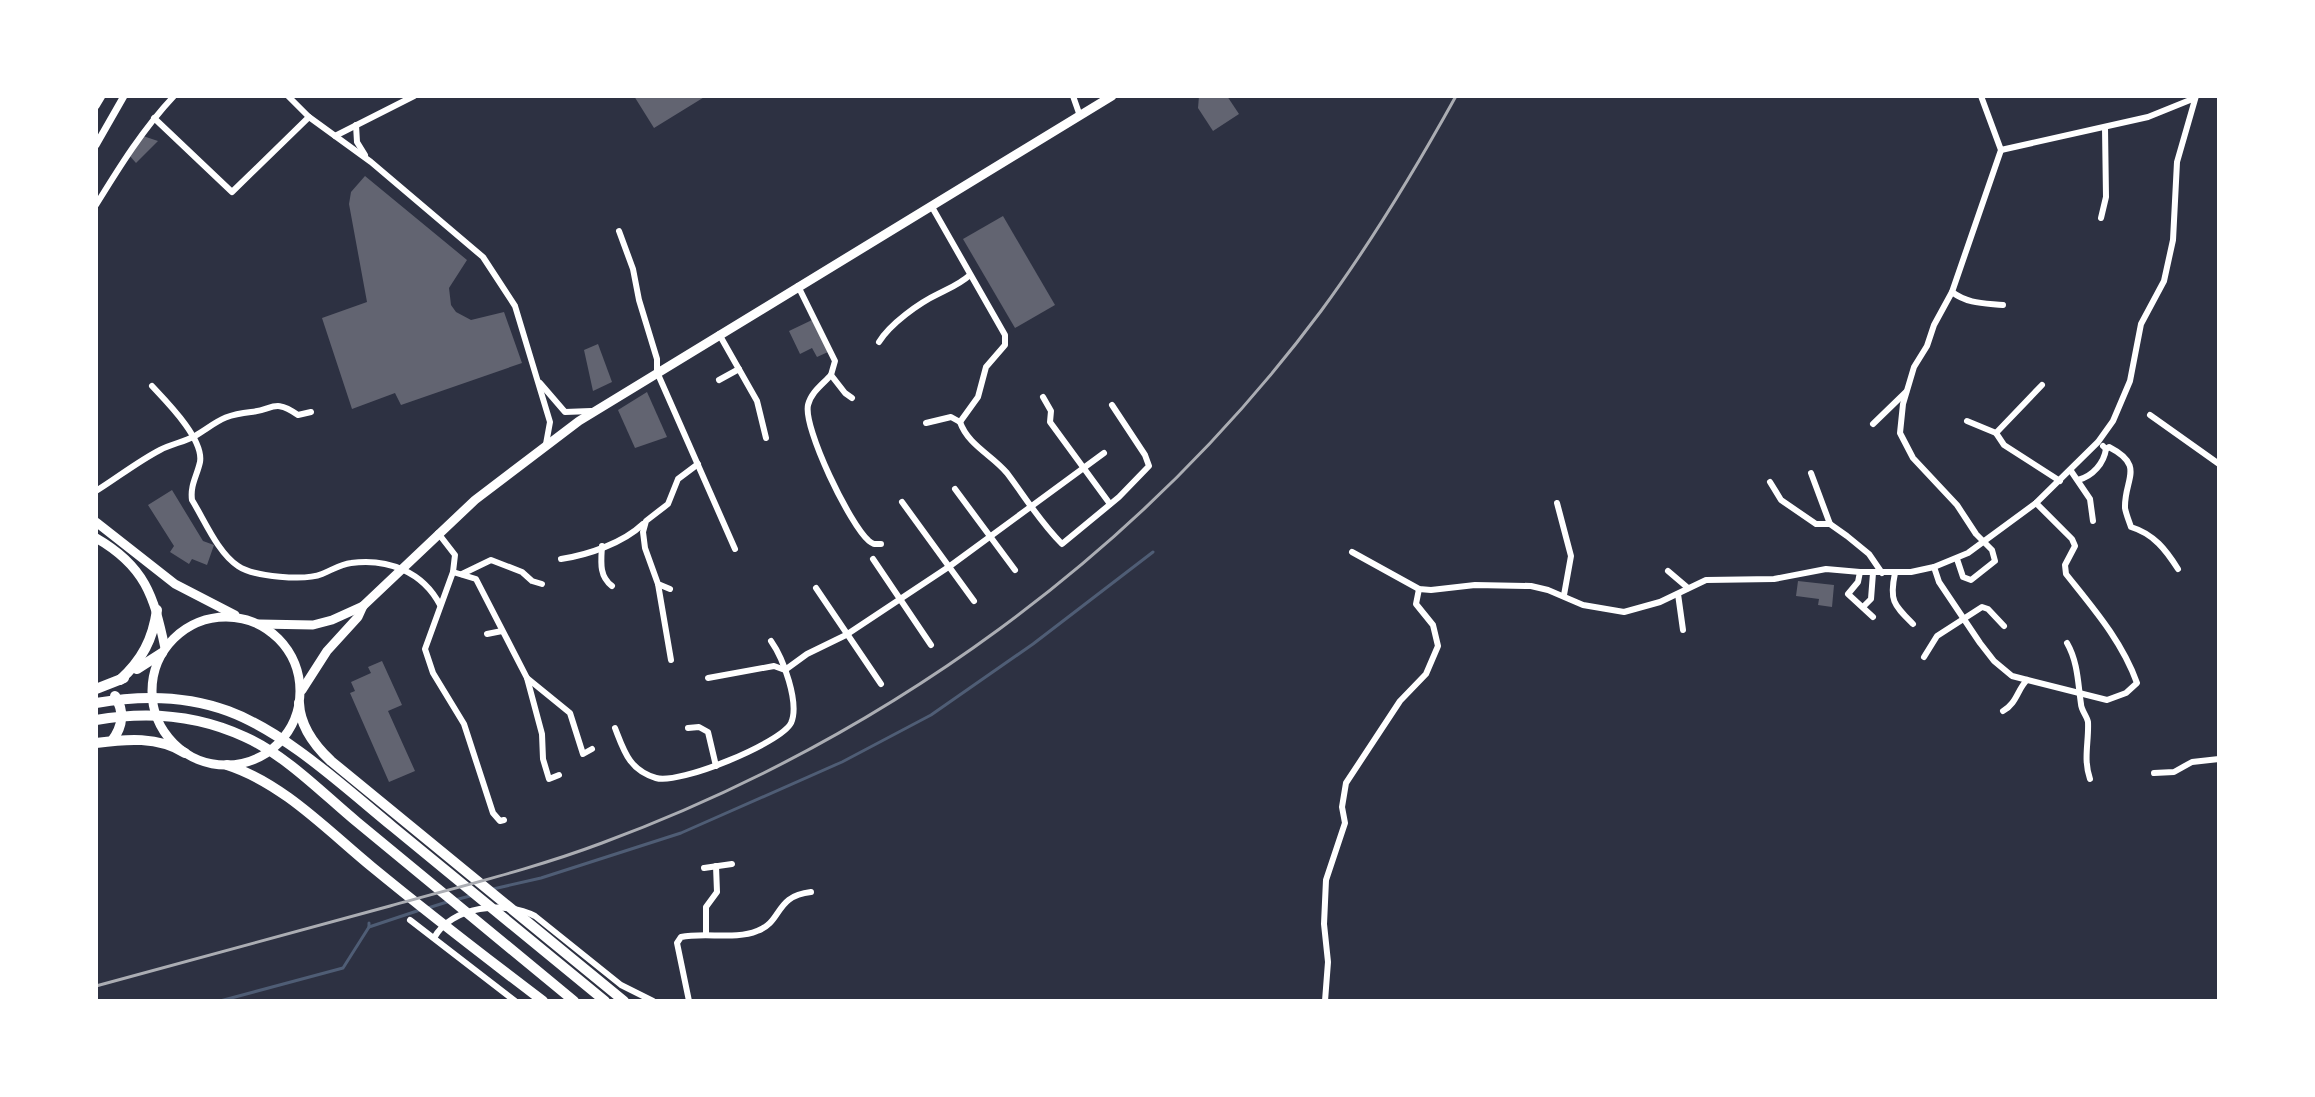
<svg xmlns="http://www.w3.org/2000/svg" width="2315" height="1097" viewBox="0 0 2315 1097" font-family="'IBM Plex Serif',serif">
  <rect width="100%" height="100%" fill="#2d3142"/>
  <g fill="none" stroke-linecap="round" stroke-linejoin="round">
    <g stroke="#4f5d75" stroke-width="3">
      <polyline points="493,889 541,878 681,833 842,762 931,715 1033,644 1153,552"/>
      <polyline points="455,900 470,896"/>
      <polyline points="428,908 447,902"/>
      <polyline points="369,927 420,910"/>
      <polyline points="220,1001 343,968 369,927 369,923"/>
    </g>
  </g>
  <g fill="#626471">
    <polygon points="634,96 706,96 654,128"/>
    <polygon points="1199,96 1227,96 1239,114 1213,131 1198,108"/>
    <polygon points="143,136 158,141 136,163 129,155"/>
    <polygon points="365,176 467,260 449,288 451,305 456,312 471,320 504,312 522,363 401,405 395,393 352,409 322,318 367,302 349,204 351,192"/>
    <polygon points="1003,216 1055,305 1015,328 963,239"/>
    <polygon points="812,320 828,352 817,357 812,348 800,354 789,331"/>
    <polygon points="598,344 612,382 593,391 584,350"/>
    <polygon points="647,392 667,437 635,448 618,410"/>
    <polygon points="172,490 203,541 214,545 207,565 192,559 189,564 170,552 174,546 148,505"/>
    <polygon points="1798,581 1834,585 1832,607 1818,605 1819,599 1796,596"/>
    <polygon points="382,661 402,705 388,711 415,771 389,782 350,693 355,691 351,682 371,673 368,667"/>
  </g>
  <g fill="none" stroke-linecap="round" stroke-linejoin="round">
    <g stroke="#fff" stroke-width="6">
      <polyline points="288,96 309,117 371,162 483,257 515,306 550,422 546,444"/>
      <polyline points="1073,96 1080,116"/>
      <polyline points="154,118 232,192 309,117"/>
      <polyline points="356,125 357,142 365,155"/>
      <polyline points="335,136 414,96"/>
      <polyline points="2001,150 2148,117 2195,98"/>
      <path d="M96 205C120 166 143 129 174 96"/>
      <polyline points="932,207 1005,335 1005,345 986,367 978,397 960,422"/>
      <polyline points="2101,218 2106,197 2105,128"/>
      <polyline points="619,231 633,269 639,300 657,359 657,372 735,549"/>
      <polyline points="798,286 835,361 831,375 845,393 852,398"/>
      <path d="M1952 292C1968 304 1984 303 2003 305"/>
      <polyline points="719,334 757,401 766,438"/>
      <path d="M879 342C890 324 919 303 938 294 950 288 960 284 970 275"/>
      <path d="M831 375C823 384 811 392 808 405 803 428 850 525 869 541 874 545 875 544 881 544"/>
      <polyline points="719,380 739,369"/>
      <polyline points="540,383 565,412 591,411"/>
      <path d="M152 386C167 402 204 439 200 462 197 476 190 485 192 500 205 521 218 553 238 566 254 577 305 581 322 574 332 570 341 564 351 563 388 558 423 572 440 605"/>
      <polyline points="1043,397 1051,411 1050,422 1110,504"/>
      <polyline points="2150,415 2219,464"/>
      <polyline points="1967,421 1996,433 2004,445 2060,481"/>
      <path d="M926 423 951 417 960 422C968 445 992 455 1007 473 1025 497 1040 522 1062 544L1119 497 1149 466 1145 455 1112 405"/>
      <polyline points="1873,424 1906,392"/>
      <polyline points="1996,433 2042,385"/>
      <path d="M2106 449 2109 447C2146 466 2124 479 2125 508 2126 514 2129 521 2131 527 2154 534 2166 550 2178 569"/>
      <polyline points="2071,471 2090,499 2093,521"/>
      <polyline points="1811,473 1830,524"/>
      <path d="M2078 480C2093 476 2104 463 2106 449L2103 446"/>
      <polyline points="1770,482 1781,500 1816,524 1830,524 1847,536 1869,554 1882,573"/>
      <polyline points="955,489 1015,570"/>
      <path d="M96 491C117 478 137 462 160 450 171 444 184 442 195 436 218 422 222 415 251 412 273 410 274 398 298 415L311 412"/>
      <polyline points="902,502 974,601"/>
      <polyline points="1557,503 1571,556 1564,595"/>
      <polyline points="438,533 455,555 453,572 425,649 433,673 464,724 493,813 500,821 504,820"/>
      <path d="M602 546C601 562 599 576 612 586"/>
      <polyline points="1352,552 1419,589 1431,590 1475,585 1531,586 1548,590 1583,605 1624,612 1660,602 1706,580 1774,579 1826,569 1860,572 1911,572 1934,567 1968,553 2036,503 2098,442 2113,421 2130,381 2141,324 2164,281 2173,240 2177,162 2196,96"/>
      <path d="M561 559C588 555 623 543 643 524"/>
      <polyline points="873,559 931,645"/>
      <polyline points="1957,559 1963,577 1971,580 1995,561 1992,550 1976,534 1957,505 1913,458 1900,433 1903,404 1914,367 1927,346 1934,325 1952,292 2001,150 1981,96"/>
      <path d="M1934 567 1939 582 1980 643 1994 661 2012 676 2107 700 2126 693 2137 683C2122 641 2093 608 2066 574L2065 565 2075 546 2072 539 2036 503"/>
      <polyline points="1668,571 1688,588"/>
      <polyline points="453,572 476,579 527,678 570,713 583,754 592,749"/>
      <polyline points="1860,572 1858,582 1848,594 1873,617"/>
      <path d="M1895 573C1889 601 1894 605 1913 624"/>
      <polyline points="462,574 491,560 522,572 532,581 542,584"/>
      <polyline points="658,584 671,660"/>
      <polyline points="816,588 881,684"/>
      <polyline points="670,589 658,584 645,548 643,532 646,521 668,504 678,479 698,464"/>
      <polyline points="1678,594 1683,630"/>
      <polyline points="1864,606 1871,599 1873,573"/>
      <polyline points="487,634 502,631"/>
      <path d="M2067 643C2078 662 2078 684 2081 704 2081 710 2087 716 2088 722 2089 742 2083 759 2090 779"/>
      <polyline points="1924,657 1937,636 1982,607 1988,609 2004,626"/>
      <polyline points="785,670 807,654 846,635 950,566 1104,453"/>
      <polyline points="527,678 542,734 543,759 549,779 559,775"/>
      <polyline points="708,678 774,666 785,670"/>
      <path d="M2003 711C2017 703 2017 690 2027 680"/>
      <path d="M615 728C624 751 629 770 656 778 679 785 781 743 791 723 800 703 783 658 771 641"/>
      <polyline points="688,728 699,727 708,732 716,766"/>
      <polyline points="2154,773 2174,772 2192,762 2219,759"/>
      <polyline points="704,868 732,864"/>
      <polyline points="410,920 515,1001"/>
      <polyline points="706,935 706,907 717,892 716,866"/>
      <path d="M434 938C451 906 505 900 535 916L621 985 653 1001"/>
      <path d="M689 1001 677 943 681 937C704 932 736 940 757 931 783 922 774 896 811 892"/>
      <polyline points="1325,1001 1328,962 1324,924 1326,880 1345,823 1342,807 1346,783 1400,701 1426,674 1438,646 1433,625 1416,604 1419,589"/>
    </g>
    <g stroke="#fff" stroke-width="7">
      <polyline points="96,106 102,96"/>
      <polyline points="96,145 124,96"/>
    </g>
    <g stroke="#fff" stroke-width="9">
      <polyline points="96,522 175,584 235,615"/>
      <path d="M96 538C145 566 154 596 165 648"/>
      <circle cx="226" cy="691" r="74"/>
      <polyline points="259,624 313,625 332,620 363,606 475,500 579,421 1112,96"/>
      <polyline points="302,690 327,651 358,617 363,606"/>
    </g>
    <g stroke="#fff" stroke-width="10">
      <polyline points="137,669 162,653"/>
      <path d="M120 680C142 660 153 639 157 610"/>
      <polyline points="96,689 124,678"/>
      <path d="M96 703C141 695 185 695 228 711 287 733 344 787 393 827 463 885 534 943 605 1001"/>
      <path d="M299 703C300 726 315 746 331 761L624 1001"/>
      <path d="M96 720C147 711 198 715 245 737 287 756 322 793 357 822 429 882 502 941 574 1001"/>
      <path d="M112 741C123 726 125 712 115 696"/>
      <path d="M96 743C126 739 158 736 185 753"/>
      <path d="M227 765C283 783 328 831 372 867 428 913 485 957 543 1001"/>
    </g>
    <path stroke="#abadb3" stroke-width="3" d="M96 986C194 960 292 933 390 906 461 886 533 869 602 843 885 738 1140 554 1321 311 1371 243 1415 170 1456 96"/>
  </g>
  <rect width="2315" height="1097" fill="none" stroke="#ffffff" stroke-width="196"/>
</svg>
